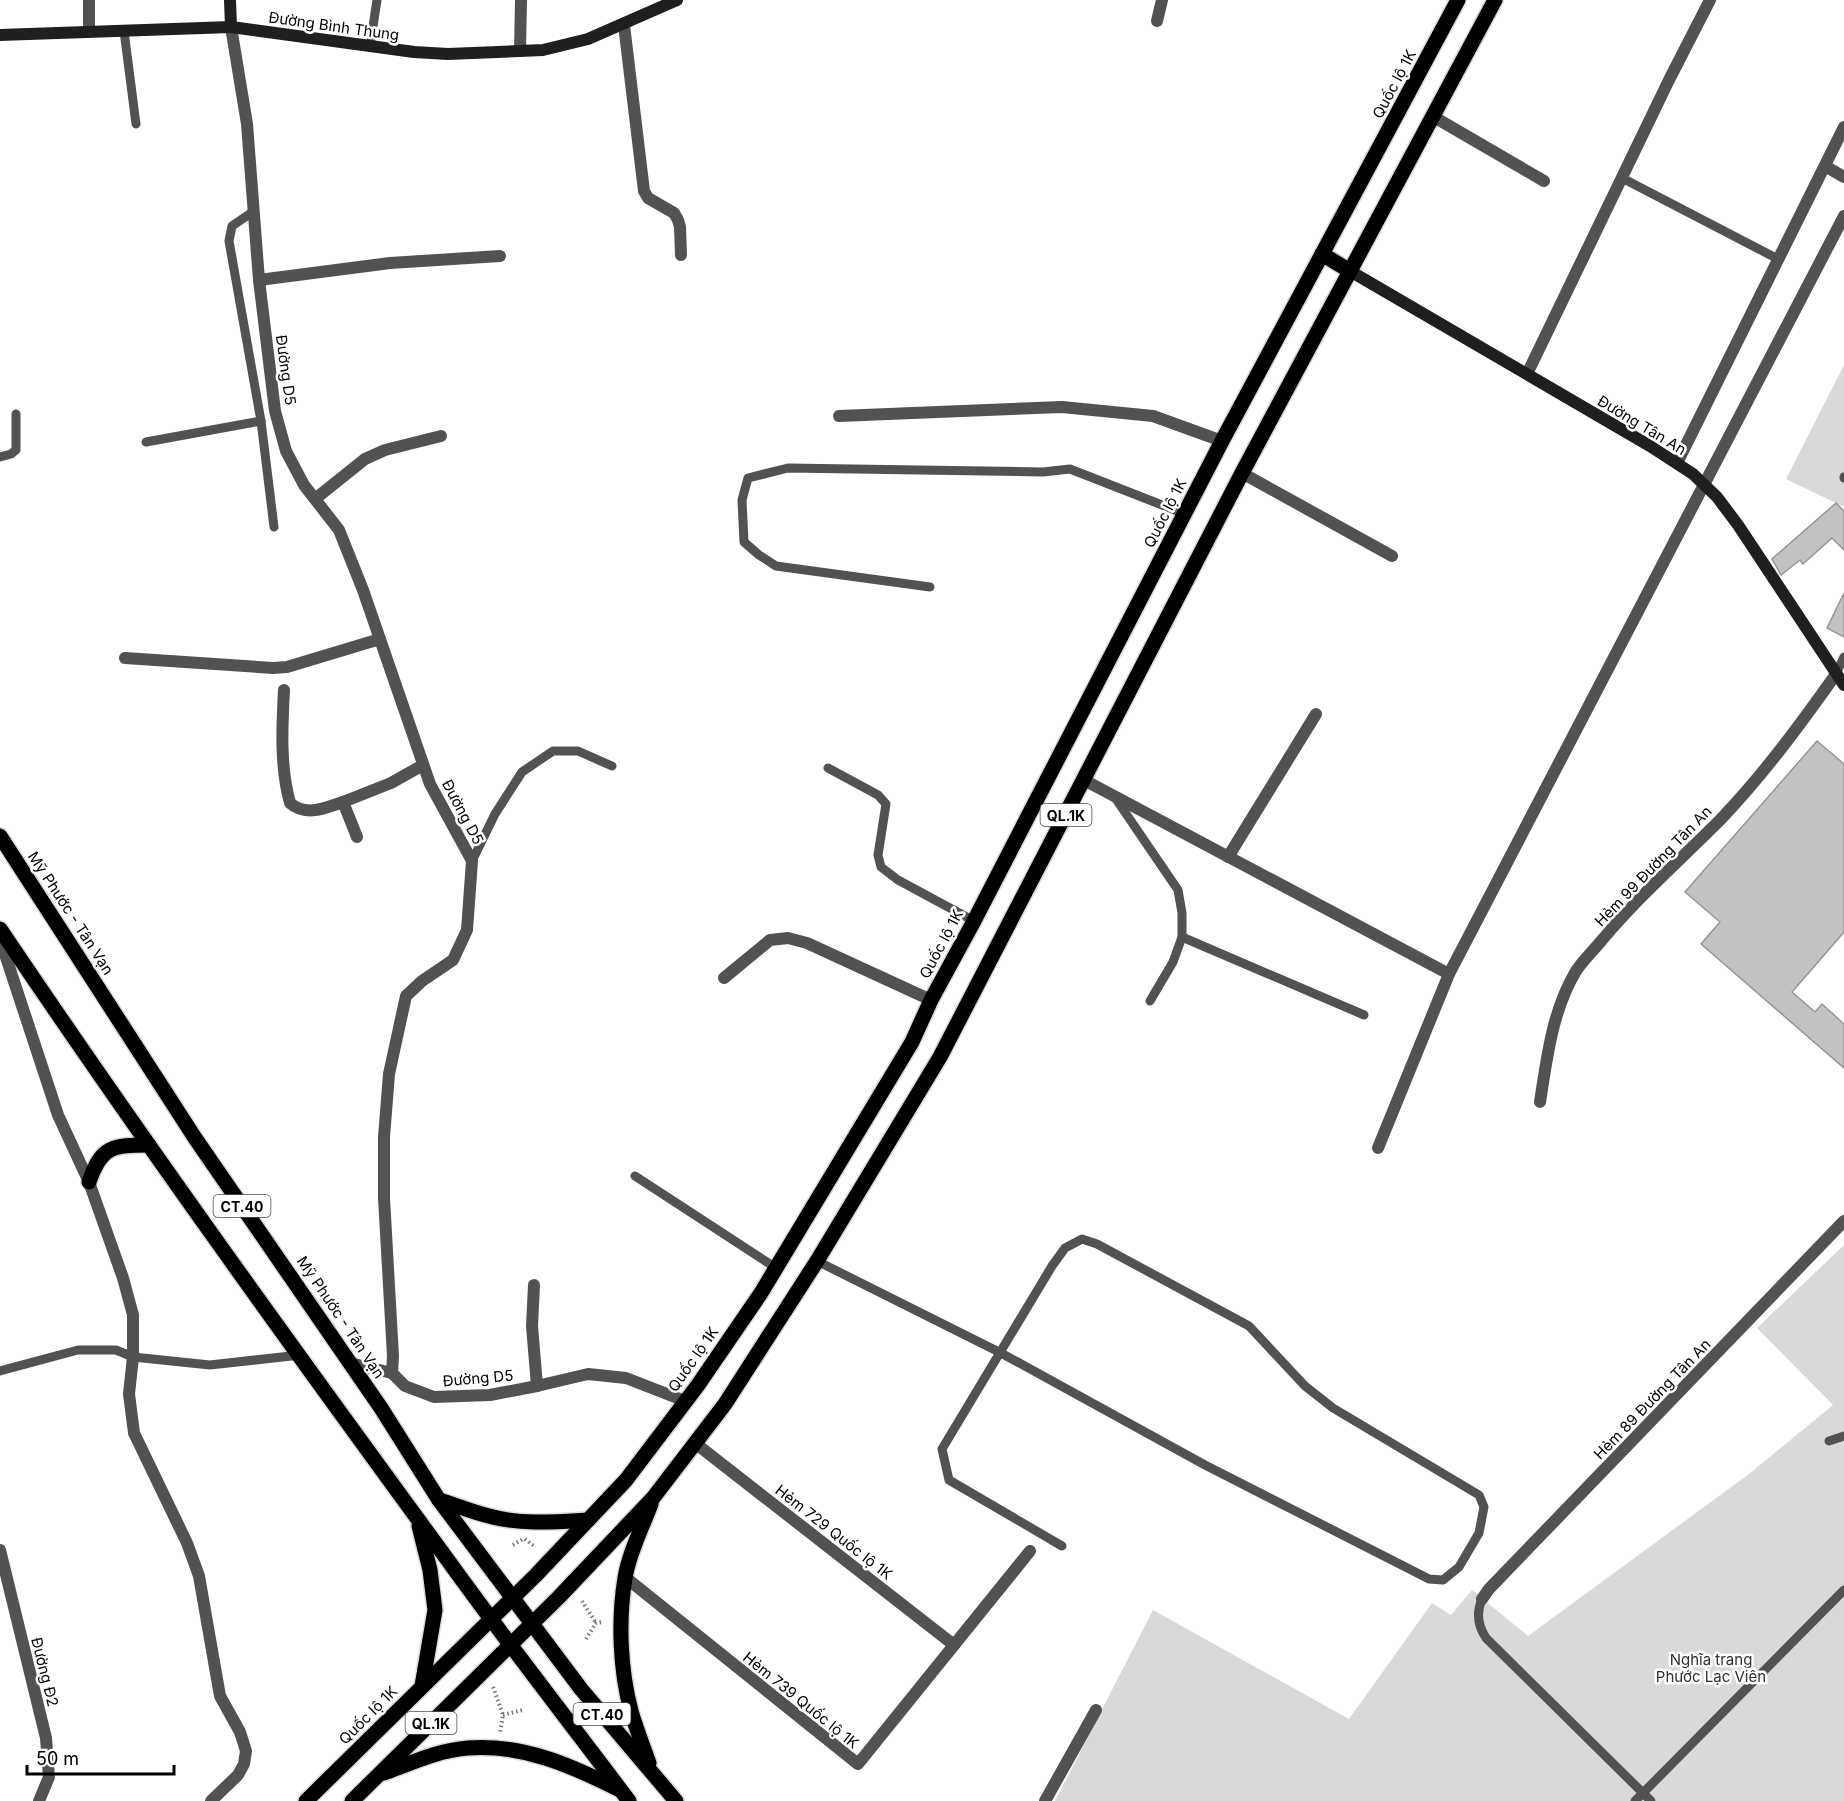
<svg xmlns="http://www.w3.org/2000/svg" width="1844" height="1801" viewBox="0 0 1844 1801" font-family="Inter,sans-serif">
  <rect width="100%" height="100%" fill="#fff"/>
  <g fill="#d9d9d9">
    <polygon points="1844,365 1844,507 1786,479"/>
    <polygon points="1844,1245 1844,1801 1055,1801 1153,1610 1349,1719 1432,1603 1451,1615 1472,1590 1528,1636 1749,1474 1833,1405 1757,1328"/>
  </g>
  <g fill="#c2c2c2" stroke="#969696" stroke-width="1.5">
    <polygon points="1836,503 1844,511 1844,550 1832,538 1803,564 1800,560 1781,575 1772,559"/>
    <polygon points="1844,593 1844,637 1827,628"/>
    <polygon points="1817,741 1844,764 1844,932 1792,992 1815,1012 1822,1004 1844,1024 1844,1068 1701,944 1720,922 1685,892"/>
  </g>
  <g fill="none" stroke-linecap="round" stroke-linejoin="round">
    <defs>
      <g id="primary">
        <polyline points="1322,254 1350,271"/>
        <polyline points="0,836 195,1138 381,1408 439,1500 581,1689 676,1801"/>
        <path d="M0 929C144 1143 295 1351 447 1559 506 1641 568 1720 629 1801"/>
        <path d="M89 1182C101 1146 113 1145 149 1145"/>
        <path d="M439 1500C456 1505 472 1512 489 1516 521 1525 555 1522 588 1520"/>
        <polyline points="419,1526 430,1570 435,1610 422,1686"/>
        <path d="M649 1763C643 1746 636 1728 631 1711 620 1669 618 1621 625 1578 629 1553 642 1528 651 1504"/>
        <path d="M384 1773C411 1763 439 1750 468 1748 523 1744 570 1765 618 1789"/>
        <polyline points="306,1801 536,1575 626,1480 698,1385 761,1293 912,1042 931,1000 974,921 1222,441 1458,0"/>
        <polyline points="352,1801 559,1597 653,1498 725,1404 817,1261 940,1057 1242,473 1495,0"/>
      </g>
    </defs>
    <use href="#primary" stroke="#dbdbdb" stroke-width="18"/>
    <g stroke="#747474" stroke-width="4" stroke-dasharray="1.5 3" stroke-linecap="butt">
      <polyline points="525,1539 534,1546"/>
      <polyline points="513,1545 523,1539"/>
      <polyline points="582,1601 596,1623"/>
      <polyline points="586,1639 596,1623 602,1622"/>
      <polyline points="493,1687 503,1715 500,1733"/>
      <polyline points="503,1715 523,1710"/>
    </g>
    <g stroke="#525252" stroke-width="9">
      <polyline points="124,31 136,124"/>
      <polyline points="370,46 377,0"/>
      <polyline points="1622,178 1778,259"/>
      <polyline points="261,421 274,527"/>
      <polyline points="146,442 261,421 229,241 232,226 254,211"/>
      <polyline points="0,457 11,454 16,450 16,414"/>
      <polyline points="1844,477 1844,478"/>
      <polyline points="930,587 776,566 759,555 744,542 742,500 748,478 788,468 1043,472 1070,469 1185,514"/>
      <polyline points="1836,674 1844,657"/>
      <polyline points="828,768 878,795 886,804 878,855 881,867 898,880 974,921"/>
      <polyline points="1116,799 1178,890 1182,913 1182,937 1173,962 1150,1001"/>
      <polyline points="472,861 495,814 522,772 553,751 578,751 612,766"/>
      <polyline points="1182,937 1364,1015"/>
      <polyline points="635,1176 776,1268"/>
      <polyline points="817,1261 1001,1353 1205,1465 1429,1579 1443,1580 1459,1567 1479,1533 1484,1507 1479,1495 1333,1408 1305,1386 1249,1326 1097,1244 1082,1239 1065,1248 1052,1266 942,1449 949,1480 1062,1546"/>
      <polyline points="0,1371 78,1350 116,1350 133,1357 210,1365 300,1355"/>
      <polyline points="1829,1441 1844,1436"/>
      <path d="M1482 1599C1476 1613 1478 1626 1486 1638L1651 1801"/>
      <polyline points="1635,1801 1844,1590"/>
    </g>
    <g stroke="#525252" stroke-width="12">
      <polyline points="89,0 89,32"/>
      <polyline points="1157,21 1162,0"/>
      <polyline points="624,25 644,191 648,198 674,213 678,220 680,227 681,255"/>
      <polyline points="231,27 247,124 259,280 275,411 286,451 304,485 339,530 363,590 430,784 472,861 467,930 453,960 422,981 406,996 389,1074 384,1137 384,1198 393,1356 392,1373 405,1386 434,1397 490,1395 537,1386 588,1374 626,1378 685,1401"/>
      <polyline points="520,51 521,0"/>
      <polyline points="1434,117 1544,181"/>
      <polyline points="1825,166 1844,177"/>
      <polyline points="259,280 390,263 500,256"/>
      <polyline points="1527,374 1669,80 1710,0"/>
      <polyline points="839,416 1062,407 1153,416 1222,441"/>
      <polyline points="1677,463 1844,127"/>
      <polyline points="1242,473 1392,556"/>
      <polyline points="315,499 365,459 385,450 441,436"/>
      <polyline points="125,658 273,668 287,667 380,639"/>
      <path d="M284 690C282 727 280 767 290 803 306 817 325 808 343 802"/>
      <polyline points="1084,780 1449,974"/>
      <polyline points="357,837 343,802 391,783 423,765"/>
      <polyline points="1228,857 1316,714"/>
      <polyline points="0,939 58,1115 89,1182 123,1278 133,1315 133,1357 129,1394 134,1433 187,1543 199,1576 220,1696 240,1732 246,1751 244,1764 238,1775 211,1801"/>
      <polyline points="724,978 770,940 788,938 807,943 931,1000"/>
      <path d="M1540 1102C1547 1058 1552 1011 1576 971 1583 960 1594 950 1602 940 1638 897 1680 860 1720 820 1763 775 1800 725 1836 674"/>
      <polyline points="1378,1148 1449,974 1844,216"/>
      <polyline points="534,1285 532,1326 537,1386"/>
      <polyline points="350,1363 392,1373"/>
      <polyline points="695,1443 954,1645"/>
      <polyline points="0,1550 46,1738 49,1777 39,1801"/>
      <polyline points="625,1577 858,1764 1030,1551"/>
      <polyline points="1482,1599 1489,1589 1844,1221"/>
      <polyline points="1045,1801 1096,1710"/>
    </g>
    <g stroke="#1f1f1f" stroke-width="12">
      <polyline points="230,0 231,27"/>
      <polyline points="0,35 231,27 414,52 448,54 543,50 588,39 677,0"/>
      <polyline points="1350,271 1650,446 1693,474 1717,497 1738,525 1844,685"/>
    </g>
    <use href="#primary" stroke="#000" stroke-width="15"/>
  </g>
  <g text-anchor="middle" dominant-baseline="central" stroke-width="5" stroke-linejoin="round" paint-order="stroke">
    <g fill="#fff" stroke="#4c4c4c" stroke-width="1.5">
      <rect x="1040.5" y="804" width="51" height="22" rx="4.5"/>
      <rect x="213.5" y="1195" width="57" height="22" rx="4.5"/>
      <rect x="573.5" y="1703" width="57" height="22" rx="4.5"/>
      <rect x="405.5" y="1712" width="51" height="22" rx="4.5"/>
    </g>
    <g font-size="14" font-weight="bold" fill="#000">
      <text x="1066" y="815">QL.1K</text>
      <text x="242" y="1206">CT.40</text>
      <text x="602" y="1714">CT.40</text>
      <text x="431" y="1723">QL.1K</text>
    </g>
    <g font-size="15" fill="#000" stroke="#fff">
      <text transform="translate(334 26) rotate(8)">Đường Bình Thung</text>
      <text transform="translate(1394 84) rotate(-62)">Quốc lộ 1K</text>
      <text transform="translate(286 370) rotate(82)">Đường D5</text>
      <text transform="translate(1642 425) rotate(31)">Đường Tân An</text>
      <text transform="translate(1165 513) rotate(-63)">Quốc lộ 1K</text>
      <text transform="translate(463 812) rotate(62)">Đường D5</text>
      <text transform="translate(1653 866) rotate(-46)">Hẻm 99 Đường Tân An</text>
      <text transform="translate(71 913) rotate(57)">Mỹ Phước - Tân Vạn</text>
      <text transform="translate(941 944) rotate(-62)">Quốc lộ 1K</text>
      <text transform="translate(341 1317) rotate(56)">Mỹ Phước - Tân Vạn</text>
      <text transform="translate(693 1359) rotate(-55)">Quốc lộ 1K</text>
      <text transform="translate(478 1378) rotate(-5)">Đường D5</text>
      <text transform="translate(1652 1399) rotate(-46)">Hẻm 89 Đường Tân An</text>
      <text transform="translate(834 1532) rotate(38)">Hẻm 729 Quốc lộ 1K</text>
      <text transform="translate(45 1672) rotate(76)">Đường Đ2</text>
      <text transform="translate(801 1700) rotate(39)">Hẻm 739 Quốc lộ 1K</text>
      <text transform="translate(368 1715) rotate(-45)">Quốc lộ 1K</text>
    </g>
    <g font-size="15" fill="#303030" stroke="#fff">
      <text x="1711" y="1659">Nghĩa trang<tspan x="1711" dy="17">Phước Lạc Viên</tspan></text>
    </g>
  </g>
  <path d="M27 1765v9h147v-9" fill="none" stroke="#000000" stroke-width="3"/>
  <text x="36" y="1765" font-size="18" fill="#000000" stroke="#ffffff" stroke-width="4.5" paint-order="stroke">50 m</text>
</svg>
